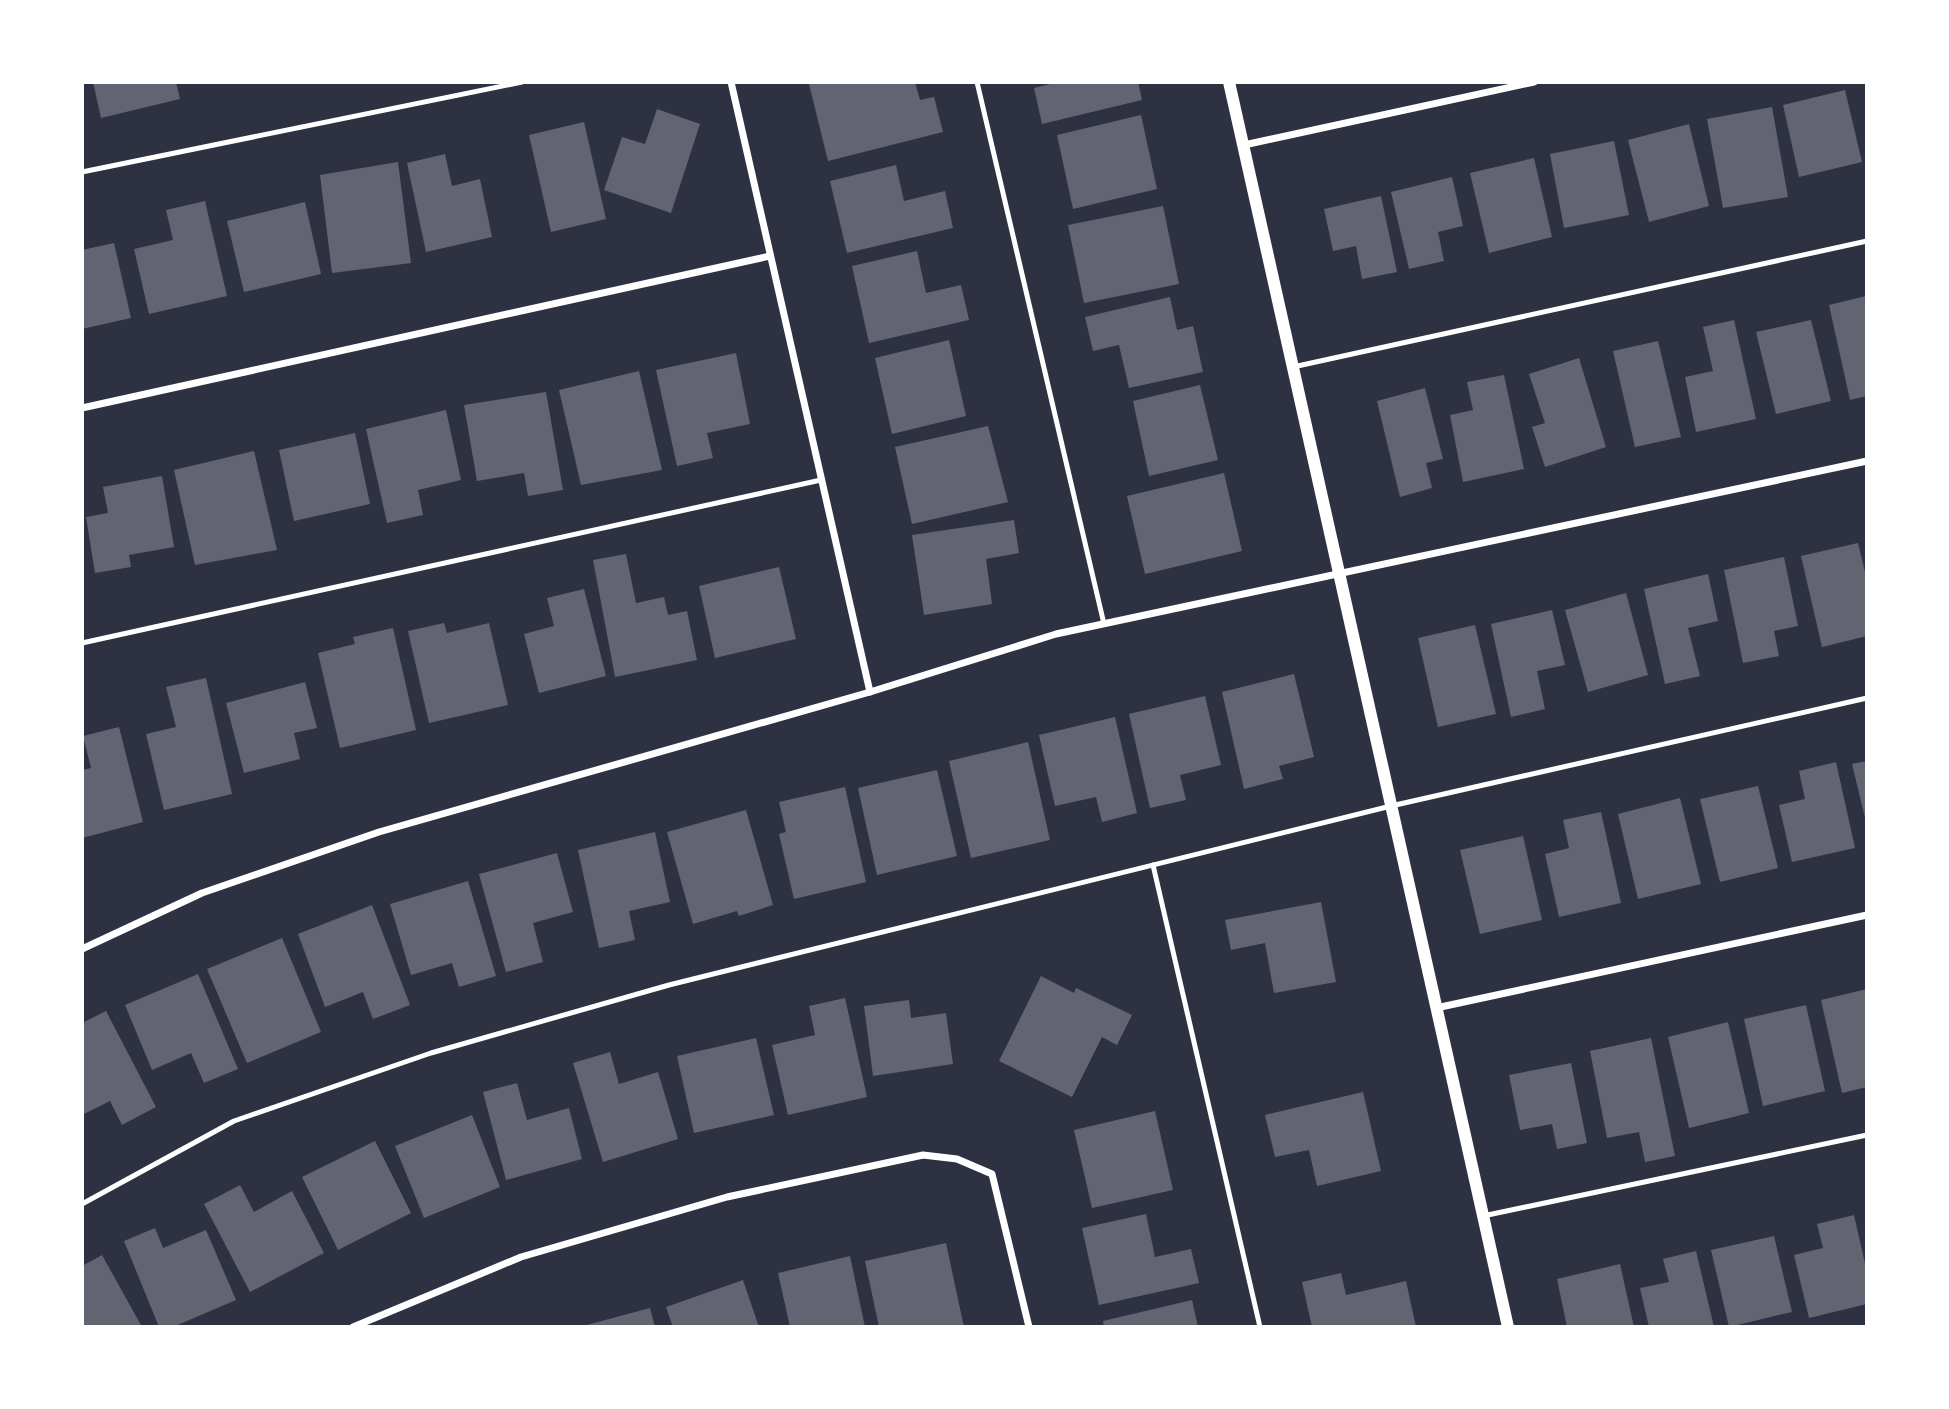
<svg xmlns="http://www.w3.org/2000/svg" width="1949" height="1409" viewBox="0 0 1949 1409" font-family="Montserrat,sans-serif">
  <rect width="100%" height="100%" fill="#2d3142"/>
  <g fill="#626471">
    <polygon points="93,82 176,82 180,99 101,118"/>
    <polygon points="815,82 915,82 920,100 934,97 943,132 828,161 809,84"/>
    <polygon points="1058,82 1138,82 1142,100 1042,124 1034,88"/>
    <polygon points="1845,90 1862,162 1799,177 1783,105"/>
    <polygon points="1772,107 1788,197 1723,208 1707,119"/>
    <polygon points="657,109 700,124 671,213 604,190 622,137 645,144"/>
    <polygon points="1141,115 1157,189 1073,209 1057,135"/>
    <polygon points="584,122 606,219 551,232 529,135"/>
    <polygon points="1689,124 1709,206 1649,222 1628,140"/>
    <polygon points="1614,141 1629,215 1564,228 1550,154"/>
    <polygon points="445,154 452,186 480,179 492,237 426,252 407,163"/>
    <polygon points="1534,158 1552,237 1489,253 1470,173"/>
    <polygon points="398,162 411,263 332,273 320,175"/>
    <polygon points="896,165 904,201 945,191 953,228 847,253 830,181"/>
    <polygon points="1452,177 1463,226 1438,232 1444,261 1409,269 1391,192"/>
    <polygon points="1381,196 1397,272 1362,279 1356,246 1333,251 1324,209"/>
    <polygon points="205,201 227,296 149,314 134,249 173,240 166,210"/>
    <polygon points="305,202 321,274 244,292 227,221"/>
    <polygon points="1163,206 1179,284 1084,303 1068,225"/>
    <polygon points="114,243 131,318 82,329 82,250"/>
    <polygon points="917,251 926,293 961,285 969,320 869,343 852,266"/>
    <polygon points="1866,296 1867,396 1850,400 1829,305"/>
    <polygon points="1170,297 1177,330 1193,326 1203,372 1129,388 1119,345 1093,351 1085,317"/>
    <polygon points="1734,320 1756,419 1696,432 1685,377 1713,371 1703,327"/>
    <polygon points="1811,320 1831,401 1776,414 1756,332"/>
    <polygon points="949,340 966,416 892,434 875,358"/>
    <polygon points="1658,341 1681,437 1635,447 1613,351"/>
    <polygon points="736,353 750,424 707,433 713,458 677,466 656,370"/>
    <polygon points="1579,358 1606,447 1545,467 1532,427 1545,423 1529,374"/>
    <polygon points="639,371 662,470 581,485 559,390"/>
    <polygon points="1504,375 1524,469 1463,482 1450,415 1473,410 1467,382"/>
    <polygon points="1200,385 1218,460 1149,476 1133,401"/>
    <polygon points="1425,388 1443,459 1426,463 1432,488 1400,497 1377,401"/>
    <polygon points="546,392 563,490 528,496 524,473 477,481 464,405"/>
    <polygon points="446,410 461,480 418,490 423,515 387,523 366,429"/>
    <polygon points="988,426 1008,502 912,524 895,447"/>
    <polygon points="355,433 370,504 294,521 279,450"/>
    <polygon points="254,451 277,550 195,565 174,470"/>
    <polygon points="1224,473 1242,551 1145,574 1127,496"/>
    <polygon points="162,476 174,547 129,555 131,567 95,573 86,517 108,513 103,487"/>
    <polygon points="1014,520 1019,553 986,559 992,604 924,615 912,535"/>
    <polygon points="1858,543 1867,580 1867,636 1822,647 1801,556"/>
    <polygon points="626,554 636,603 664,597 668,615 687,611 697,660 615,677 593,560"/>
    <polygon points="1784,557 1798,626 1774,631 1779,656 1743,663 1724,570"/>
    <polygon points="779,567 796,639 715,658 699,586"/>
    <polygon points="1708,574 1718,621 1688,628 1700,676 1665,684 1644,589"/>
    <polygon points="584,589 606,676 539,693 524,634 554,626 547,598"/>
    <polygon points="1626,593 1648,675 1588,692 1565,610"/>
    <polygon points="1552,610 1565,665 1537,671 1545,709 1511,717 1491,624"/>
    <polygon points="444,623 447,633 489,623 508,705 429,723 408,631"/>
    <polygon points="1475,625 1496,714 1438,727 1418,638"/>
    <polygon points="393,628 416,730 340,748 318,653 355,644 353,637"/>
    <polygon points="1294,674 1314,757 1279,766 1283,779 1244,789 1222,692"/>
    <polygon points="206,678 232,794 164,810 146,734 176,727 166,687"/>
    <polygon points="305,682 317,728 294,733 300,759 244,773 226,703"/>
    <polygon points="1205,696 1221,765 1180,775 1186,800 1150,808 1129,714"/>
    <polygon points="1115,717 1137,813 1102,822 1096,797 1055,806 1039,735"/>
    <polygon points="119,727 143,822 82,838 82,770 91,768 83,736"/>
    <polygon points="1028,742 1050,840 971,858 949,761"/>
    <polygon points="1867,761 1867,822 1866,822 1852,764"/>
    <polygon points="1836,762 1855,848 1792,862 1779,805 1805,799 1799,771"/>
    <polygon points="937,770 957,856 877,875 858,788"/>
    <polygon points="1758,786 1778,868 1720,882 1700,799"/>
    <polygon points="845,787 866,882 794,899 779,834 786,832 779,802"/>
    <polygon points="1680,798 1701,884 1638,899 1618,814"/>
    <polygon points="746,810 773,905 739,916 737,911 693,924 667,832"/>
    <polygon points="1601,812 1621,903 1559,917 1545,854 1569,848 1563,820"/>
    <polygon points="655,832 670,902 629,911 635,940 599,948 578,850"/>
    <polygon points="1523,836 1542,920 1480,934 1460,850"/>
    <polygon points="557,853 573,912 533,923 543,962 506,972 479,874"/>
    <polygon points="468,881 496,976 459,987 452,963 411,975 390,904"/>
    <polygon points="1321,902 1336,982 1274,993 1265,943 1231,950 1225,920"/>
    <polygon points="372,905 410,1005 373,1019 363,992 325,1007 298,934"/>
    <polygon points="282,938 321,1032 247,1063 207,969"/>
    <polygon points="198,974 238,1069 204,1083 191,1053 152,1070 125,1005"/>
    <polygon points="1041,976 1074,993 1076,988 1132,1015 1117,1045 1102,1037 1072,1097 999,1061"/>
    <polygon points="1867,989 1867,1087 1842,1093 1821,1000"/>
    <polygon points="845,998 867,1097 788,1115 772,1045 815,1035 809,1006"/>
    <polygon points="909,1000 911,1018 946,1013 953,1064 873,1076 864,1006"/>
    <polygon points="1806,1005 1825,1091 1763,1106 1744,1019"/>
    <polygon points="106,1011 156,1107 122,1125 110,1101 82,1115 82,1023"/>
    <polygon points="1728,1022 1749,1113 1689,1128 1668,1037"/>
    <polygon points="756,1038 774,1115 694,1133 677,1056"/>
    <polygon points="1651,1038 1675,1156 1645,1162 1639,1132 1607,1138 1590,1051"/>
    <polygon points="610,1052 619,1084 658,1072 678,1139 603,1162 573,1063"/>
    <polygon points="1571,1063 1587,1143 1557,1149 1552,1124 1520,1130 1509,1075"/>
    <polygon points="517,1083 527,1120 569,1108 582,1159 506,1180 483,1092"/>
    <polygon points="1363,1092 1381,1171 1317,1186 1309,1150 1275,1157 1265,1115"/>
    <polygon points="1155,1111 1173,1190 1092,1208 1074,1130"/>
    <polygon points="472,1115 500,1187 424,1218 395,1146"/>
    <polygon points="375,1141 411,1213 338,1250 302,1177"/>
    <polygon points="240,1185 254,1212 292,1191 324,1253 250,1292 204,1204"/>
    <polygon points="1146,1214 1155,1257 1191,1249 1199,1283 1099,1305 1082,1228"/>
    <polygon points="1854,1215 1867,1272 1867,1304 1809,1318 1794,1255 1823,1248 1817,1224"/>
    <polygon points="155,1228 163,1248 206,1230 236,1300 173,1327 159,1327 124,1241"/>
    <polygon points="1774,1236 1792,1312 1729,1327 1711,1250"/>
    <polygon points="946,1243 964,1327 879,1327 865,1261"/>
    <polygon points="1696,1251 1714,1327 1649,1327 1640,1288 1669,1282 1663,1259"/>
    <polygon points="102,1255 142,1327 82,1327 82,1266"/>
    <polygon points="850,1256 865,1327 790,1327 778,1273"/>
    <polygon points="1620,1264 1634,1327 1567,1327 1557,1279"/>
    <polygon points="1341,1273 1346,1295 1406,1281 1416,1327 1312,1327 1302,1282"/>
    <polygon points="743,1280 759,1327 673,1327 666,1307"/>
    <polygon points="1192,1300 1198,1327 1104,1327 1103,1321"/>
    <polygon points="650,1308 655,1327 583,1327 583,1326"/>
  </g>
  <g fill="none" stroke-linecap="round" stroke-linejoin="round">
    <g stroke="#fff" stroke-width="5">
      <polyline points="977,82 1104,624"/>
      <polyline points="82,172 522,82"/>
      <polyline points="1293,367 1867,241"/>
      <polyline points="82,643 821,480"/>
      <polyline points="1153,865 1260,1327"/>
      <polyline points="82,1204 234,1121 431,1053 669,985 1391,806 1867,698"/>
      <polyline points="1483,1216 1867,1135"/>
    </g>
    <g stroke="#fff" stroke-width="7">
      <polyline points="731,82 870,692"/>
      <polyline points="1244,145 1534,82"/>
      <polyline points="82,408 770,256"/>
      <polyline points="82,949 202,893 379,832 870,692 1056,634 1867,461"/>
      <polyline points="1436,1008 1867,915"/>
      <polyline points="353,1327 521,1257 727,1197 923,1155 957,1159 992,1174 1029,1327"/>
    </g>
    <polyline stroke="#fff" stroke-width="12" points="1229,82 1508,1327"/>
  </g>
  <rect width="1949" height="1409" fill="none" stroke="#ffffff" stroke-width="168"/>
</svg>
